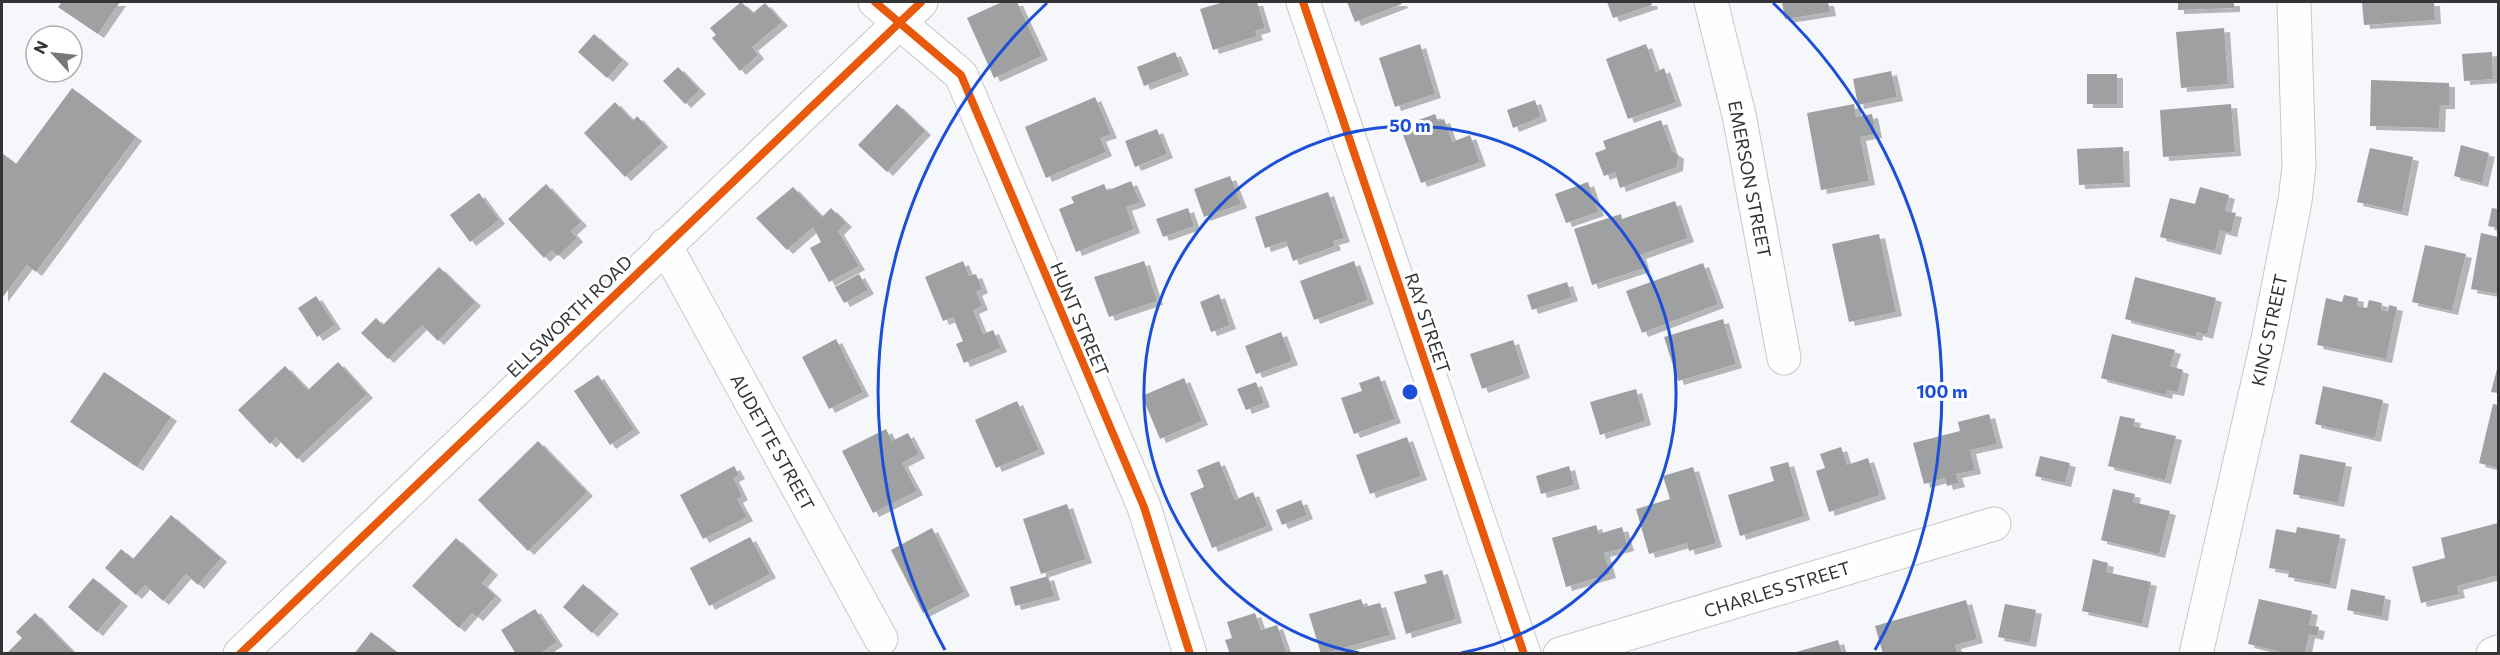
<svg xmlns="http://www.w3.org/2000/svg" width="2500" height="655" viewBox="0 0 2500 655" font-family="Commissioner,sans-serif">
  <defs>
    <filter id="shadow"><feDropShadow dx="6" dy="4" stdDeviation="0" flood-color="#0004"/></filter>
  </defs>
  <rect width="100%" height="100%" fill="#f5f7fa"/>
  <g fill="#9ea0a2" filter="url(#shadow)">
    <polygon points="62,2 120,2 98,34 58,7"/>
    <polygon points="741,2 753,13 765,3 782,22 752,47 758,55 740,71 712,38 716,35 710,28"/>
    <polygon points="1002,2 1017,2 1042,56 994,78 967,18"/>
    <polygon points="1224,2 1257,2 1265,28 1255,31 1257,36 1213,50 1200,9"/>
    <polygon points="1347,2 1401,2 1402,4 1355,22"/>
    <polygon points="1607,2 1651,2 1652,5 1613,18"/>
    <polygon points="1782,2 1828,2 1830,12 1785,19"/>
    <polygon points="2178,2 2234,2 2234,8 2178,10"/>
    <polygon points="2362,2 2434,2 2435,20 2364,25"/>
    <polygon points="2224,28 2228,84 2181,88 2176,32"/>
    <polygon points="594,34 623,60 607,78 578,52"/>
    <polygon points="1420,44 1435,94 1395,107 1379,58"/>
    <polygon points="1646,44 1656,72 1664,68 1676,102 1628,119 1606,59"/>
    <polygon points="1175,52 1183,71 1144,86 1137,67"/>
    <polygon points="2492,52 2493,79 2464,81 2462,54"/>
    <polygon points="678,67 700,90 685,104 663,81"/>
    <polygon points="1891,71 1897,97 1858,105 1853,79"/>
    <rect x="2087" y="74" width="30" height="30"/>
    <polygon points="2371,80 2449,83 2449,105 2440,105 2439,128 2370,126"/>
    <polygon points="72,88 136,137 36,272 27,265 2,298 2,153 16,164"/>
    <polygon points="1095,97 1111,134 1100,138 1106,152 1046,178 1025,127"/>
    <polygon points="1535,100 1541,117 1513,128 1507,110"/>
    <polygon points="615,102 633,121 637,116 662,143 625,177 584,133"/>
    <polygon points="897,104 925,131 887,172 858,145"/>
    <polygon points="1854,104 1856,117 1872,114 1876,134 1860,137 1869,181 1821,190 1807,113"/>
    <polygon points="2231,104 2235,152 2163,157 2160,110"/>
    <polygon points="1435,114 1438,121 1444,119 1452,142 1470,135 1480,162 1421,183 1402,132 1415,127 1413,122"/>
    <polygon points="1661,120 1672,151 1678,155 1677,167 1620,188 1615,172 1604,176 1595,153 1606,149 1603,141"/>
    <polygon points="1157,129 1167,154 1135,167 1125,141"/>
    <polygon points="2461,145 2489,153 2482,183 2454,176"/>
    <polygon points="2123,147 2124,183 2079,185 2077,149"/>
    <polygon points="2370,148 2413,157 2402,212 2357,202"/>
    <polygon points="1230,176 1241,204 1204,217 1194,189"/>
    <polygon points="1131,181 1140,202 1126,207 1134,229 1076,252 1059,209 1074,203 1071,197 1104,184 1107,191"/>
    <polygon points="1588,182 1598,212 1566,223 1555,194"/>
    <polygon points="546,184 581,222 571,231 577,238 558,256 552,250 544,258 508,219"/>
    <polygon points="793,187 822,217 831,208 846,223 838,231 859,266 829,282 810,248 821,242 813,227 787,250 756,218"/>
    <polygon points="2200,187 2229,195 2225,211 2236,213 2231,233 2220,230 2215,251 2160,237 2170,198 2195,204"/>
    <polygon points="1328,192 1344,238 1333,241 1335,246 1293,261 1286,241 1265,248 1255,217"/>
    <polygon points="479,193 499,220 470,242 450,215"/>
    <polygon points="1675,201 1688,238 1640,255 1644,268 1592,285 1574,229 1621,214 1622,219"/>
    <polygon points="1188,208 1194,226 1163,237 1156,219"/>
    <polygon points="2492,208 2498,209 2498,228 2488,226"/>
    <polygon points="2481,233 2498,237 2498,294 2471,289"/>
    <polygon points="1879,234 1896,312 1849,322 1832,244"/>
    <polygon points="2425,245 2466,254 2452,311 2412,302"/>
    <polygon points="963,261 969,276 976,274 982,289 976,292 982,306 973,310 983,334 993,330 1001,348 964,363 956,344 963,341 953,317 943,321 925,277"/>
    <polygon points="1144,261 1157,301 1109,317 1094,277"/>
    <polygon points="1354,261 1368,300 1314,320 1300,281"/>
    <polygon points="1703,263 1718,304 1642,333 1626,291"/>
    <polygon points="439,267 475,302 438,341 422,325 388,359 361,333 376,318 383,325"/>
    <polygon points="859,274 868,290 844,303 835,287"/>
    <polygon points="2135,277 2216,298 2207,335 2197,332 2196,337 2125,319"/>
    <polygon points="1567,282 1572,297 1532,310 1527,295"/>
    <polygon points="1219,294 1230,325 1211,332 1200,302"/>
    <polygon points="2344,295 2358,298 2357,306 2367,308 2369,300 2382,303 2381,310 2388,311 2389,305 2397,307 2386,359 2317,345 2326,298 2342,302"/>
    <polygon points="316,296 335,325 317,337 298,308"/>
    <polygon points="1723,319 1736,364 1678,381 1664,337"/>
    <polygon points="1281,332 1292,361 1256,374 1245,346"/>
    <polygon points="2112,334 2175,350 2170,366 2183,370 2178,392 2167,390 2166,395 2101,378"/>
    <polygon points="836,339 863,392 829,409 802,357"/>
    <polygon points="1513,340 1524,374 1482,389 1470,354"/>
    <polygon points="338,362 367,394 297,459 276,437 270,444 238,410 285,366 308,390"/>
    <polygon points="2498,365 2498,393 2491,392"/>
    <polygon points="104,372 171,417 137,467 70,422"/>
    <polygon points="598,375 634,429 610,445 574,391"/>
    <polygon points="1379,376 1395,419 1354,434 1341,398 1362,391 1359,383"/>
    <polygon points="1184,378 1202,421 1160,439 1142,396"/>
    <polygon points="1256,382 1264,403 1246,410 1237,389"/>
    <polygon points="2323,386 2383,400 2375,438 2315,424"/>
    <polygon points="1636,389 1645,421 1600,435 1590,402"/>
    <polygon points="1017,401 1039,450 996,468 975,420"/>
    <polygon points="2493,404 2498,405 2498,468 2479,463"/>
    <polygon points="1989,414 1997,444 1970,450 1975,470 1956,474 1959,483 1947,486 1945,478 1924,484 1913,443 1960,431 1958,422"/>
    <polygon points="2120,416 2135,419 2133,426 2176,436 2165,480 2108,466"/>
    <polygon points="886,429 892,441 908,433 919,454 902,463 917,491 873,513 842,451"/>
    <polygon points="1407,437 1421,476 1370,494 1356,455"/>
    <polygon points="538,441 587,492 528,551 478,500"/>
    <polygon points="1841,447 1847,465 1868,458 1880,495 1829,512 1816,471 1825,468 1820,454"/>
    <polygon points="2300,454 2346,463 2338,503 2293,494"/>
    <polygon points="2040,456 2070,463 2065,483 2035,476"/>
    <polygon points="1219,461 1235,500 1253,492 1267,526 1212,548 1190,493 1204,487 1197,470"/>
    <polygon points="1788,462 1804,516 1740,536 1728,495 1774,481 1770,467"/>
    <polygon points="734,466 739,475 733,478 742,496 737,499 747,517 703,539 680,495"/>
    <polygon points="1569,466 1574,485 1541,494 1536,476"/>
    <polygon points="1693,467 1716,543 1689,551 1687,543 1649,554 1636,509 1670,499 1663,476"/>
    <polygon points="2113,489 2135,494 2133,502 2170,511 2159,554 2101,540"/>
    <polygon points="1301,500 1307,515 1282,525 1276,510"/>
    <polygon points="1067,504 1086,559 1041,574 1023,519"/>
    <polygon points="171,515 221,558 198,585 186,574 163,601 145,585 136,595 105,568 121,549 133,559"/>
    <polygon points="2498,523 2498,575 2457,586 2459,594 2421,603 2412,567 2445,558 2441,538"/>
    <polygon points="1596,525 1599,534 1622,527 1628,547 1604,553 1610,574 1566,587 1552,538"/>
    <polygon points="2297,527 2340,535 2330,585 2288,577 2289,571 2269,568 2276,529 2296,533"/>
    <polygon points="932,528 964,592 923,613 891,550"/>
    <polygon points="750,537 770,574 709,606 690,568"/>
    <polygon points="456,538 492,571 482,583 496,596 477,617 472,613 459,628 412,586"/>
    <polygon points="2093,559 2108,563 2106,572 2151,582 2142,624 2082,611"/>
    <polygon points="1442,570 1456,619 1406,634 1394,592 1427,583 1424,575"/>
    <polygon points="1048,576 1054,596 1015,606 1010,587"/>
    <polygon points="93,578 122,602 97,632 68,607"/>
    <polygon points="583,584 613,610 592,633 563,607"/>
    <polygon points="2351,589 2385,596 2382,617 2347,610"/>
    <polygon points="1361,599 1364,607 1380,603 1390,635 1321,654 1309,614"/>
    <polygon points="2259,599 2312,611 2309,625 2319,627 2317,636 2309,634 2305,654 2289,654 2248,644"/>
    <polygon points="1966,600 1977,639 1955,645 1958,654 1883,654 1875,626"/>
    <polygon points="2005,604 2036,610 2030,643 1998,637"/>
    <polygon points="535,609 557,642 539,654 516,654 501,630"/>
    <polygon points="35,613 75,654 6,654 22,638 16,632"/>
    <polygon points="1255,613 1261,630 1277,625 1287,654 1230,654 1225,640 1232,638 1227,622"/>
    <polygon points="371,632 399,654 354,654"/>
    <polygon points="1838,640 1842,654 1793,654 1793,653"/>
  </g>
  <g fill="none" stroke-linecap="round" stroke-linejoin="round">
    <defs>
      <g id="street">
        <polyline points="875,2 961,75 1144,507 1190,654"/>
        <polyline points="1303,2 1524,654"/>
        <polyline points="1711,2 1739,115 1784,358"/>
        <polyline points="665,245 881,639"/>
        <polyline points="240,654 921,2"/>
        <polyline points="1560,654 1994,524"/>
        <polyline points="2196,654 2268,339 2295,201 2299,166 2294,2"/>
        <polyline points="2493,654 2498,652"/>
      </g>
    </defs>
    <use href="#street" stroke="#c6c7ca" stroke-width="35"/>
    <use href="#street" stroke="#fefefe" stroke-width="33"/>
    <defs>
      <g id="cycleway">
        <polyline points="875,2 961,75 1144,507 1190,654"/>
        <polyline points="1303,2 1524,654"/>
        <polyline points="240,654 921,2"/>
      </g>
    </defs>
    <use href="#cycleway" stroke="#fff" stroke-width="11"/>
    <use href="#cycleway" stroke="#e8590c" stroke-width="8"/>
  </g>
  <g fill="none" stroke="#1d4ed8" stroke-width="3">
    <path d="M1359 653A266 266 0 1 1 1461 653"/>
    <path d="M945 650A532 532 0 0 1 1047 3M1773 3A532 532 0 0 1 1875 650"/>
  </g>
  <g text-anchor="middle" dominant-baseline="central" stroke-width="6" stroke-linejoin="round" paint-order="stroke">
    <g font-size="18" fill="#323436" stroke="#fff">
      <text transform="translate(1750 179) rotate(79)">EMERSON STREET</text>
      <text transform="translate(569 316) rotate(-44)">ELLSWORTH ROAD</text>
      <text transform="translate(1080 319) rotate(67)">HUNT STREET</text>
      <text transform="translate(1428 323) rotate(71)">RAY STREET</text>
      <text transform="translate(2269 330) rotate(-78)">KING STREET</text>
      <text transform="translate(773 442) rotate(61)">AUDETTE STREET</text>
      <text transform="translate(1777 589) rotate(-17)">CHARLES STREET</text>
    </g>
  </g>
  <circle cx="1410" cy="392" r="9" fill="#1d4ed8" stroke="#fff" stroke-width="3"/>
  <g font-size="18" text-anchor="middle" font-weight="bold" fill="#1d4ed8" stroke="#fff" stroke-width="6" stroke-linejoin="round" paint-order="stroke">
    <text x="1410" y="132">50 m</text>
    <text x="1942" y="398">100 m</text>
  </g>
  <rect width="2500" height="655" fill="none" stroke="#323436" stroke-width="6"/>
  <g transform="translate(54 54) rotate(297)"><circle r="28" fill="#ffffff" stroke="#adaeaf" stroke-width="1.5"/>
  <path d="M0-4.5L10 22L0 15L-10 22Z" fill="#76787b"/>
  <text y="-9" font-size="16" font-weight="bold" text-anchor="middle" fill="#323436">N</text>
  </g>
</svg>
